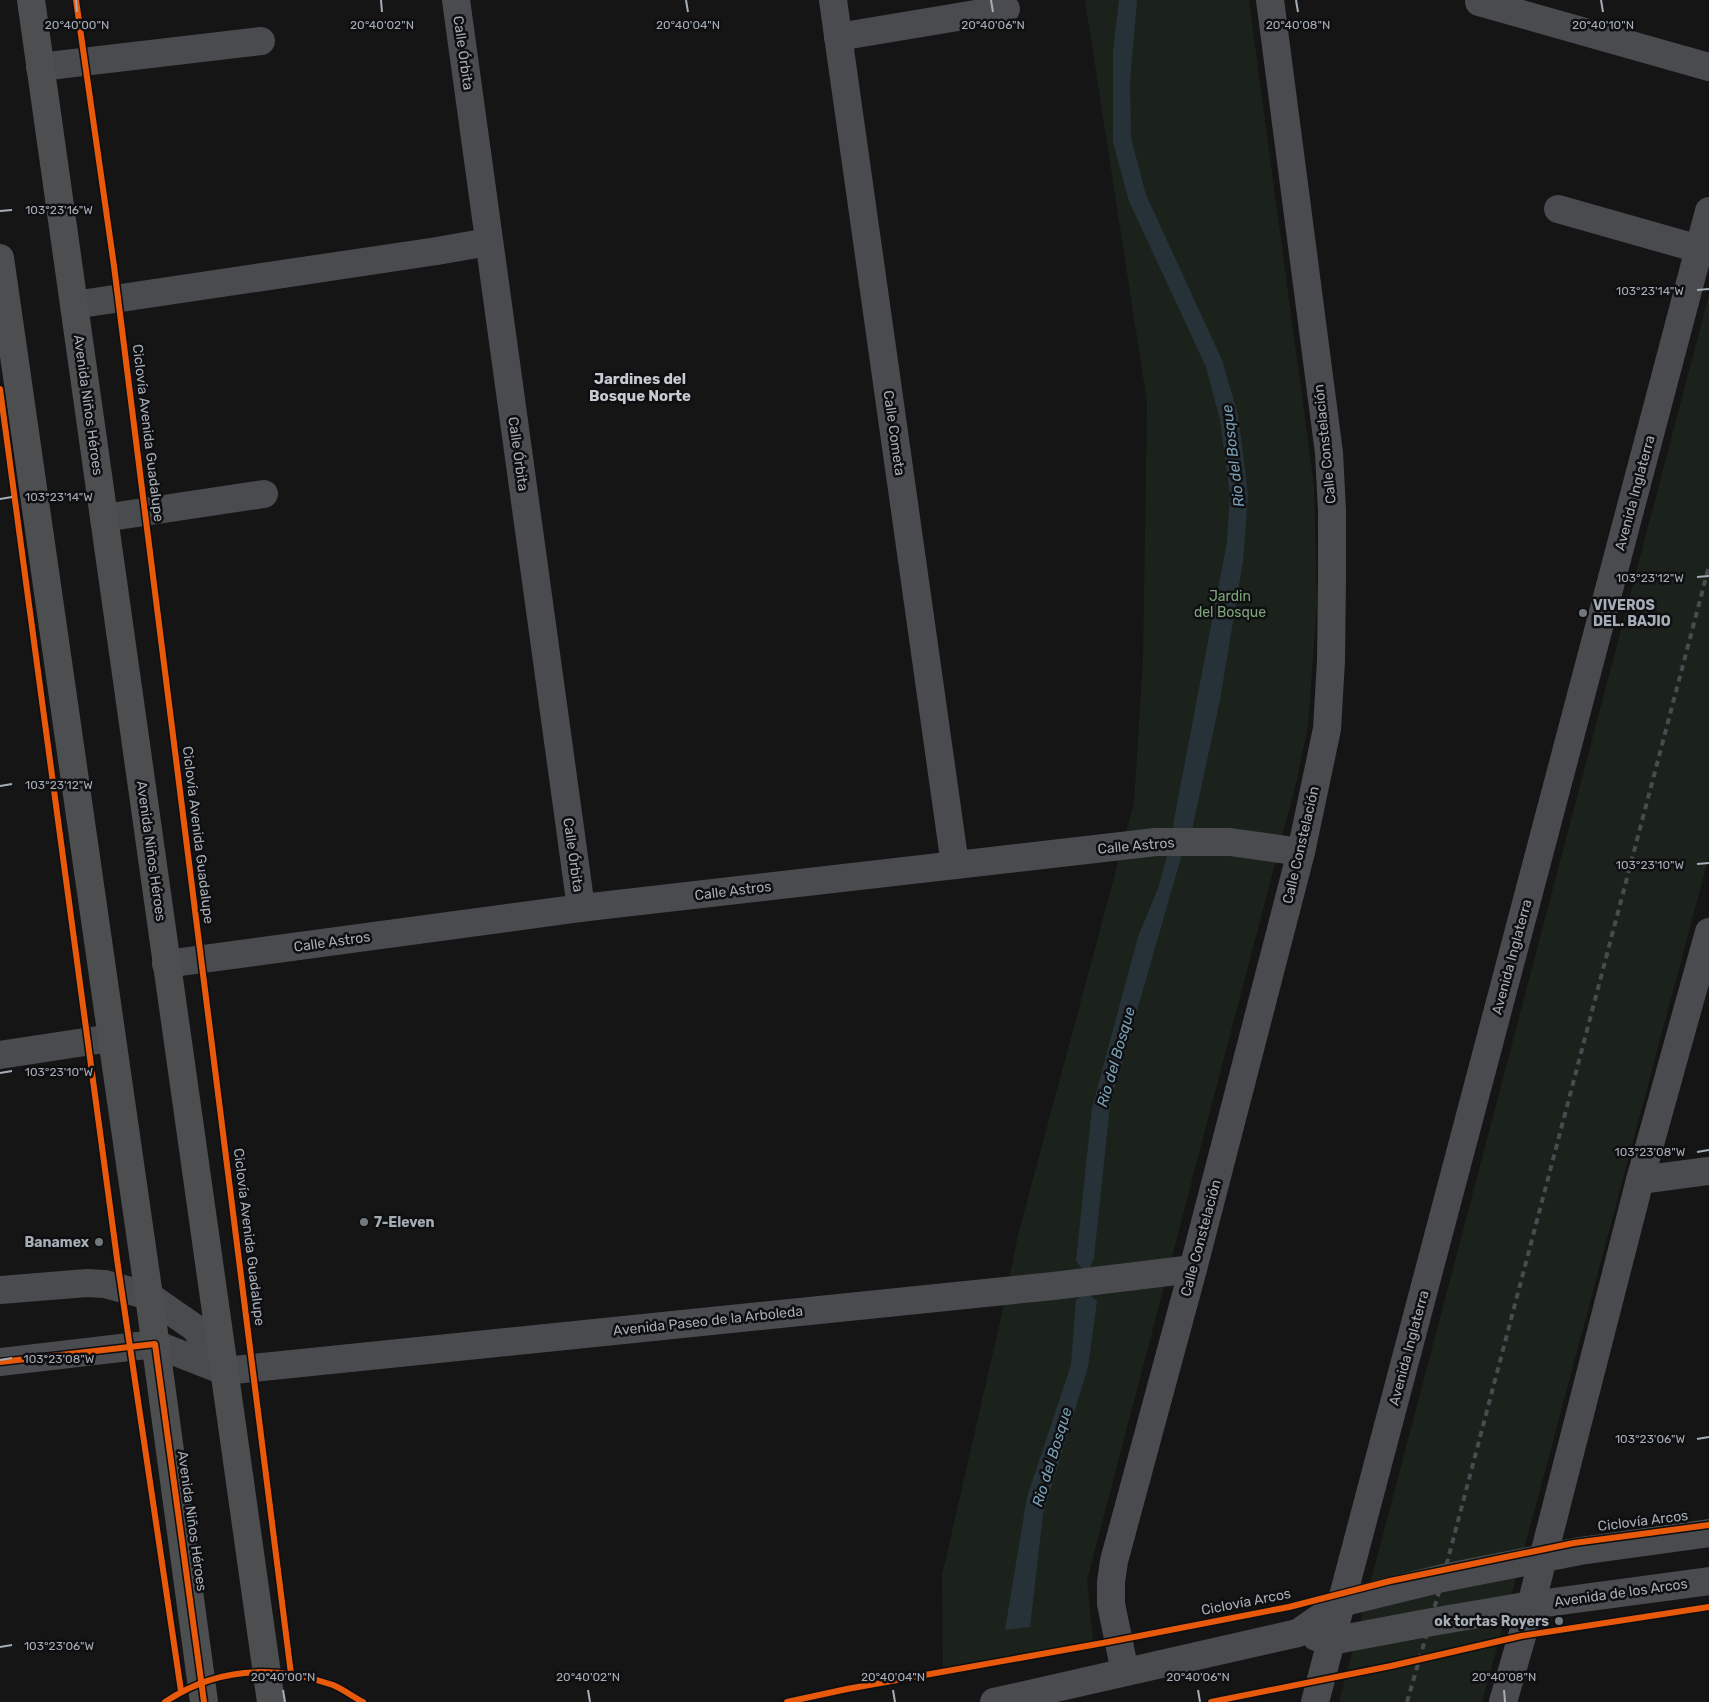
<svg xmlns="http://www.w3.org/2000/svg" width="1709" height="1702" viewBox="0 0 1709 1702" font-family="Rubik,sans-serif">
  <rect width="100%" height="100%" fill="#151515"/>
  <g fill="#1b221b">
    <polygon points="1085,0 1249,0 1314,486 1317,604 1308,725 1297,780 1087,1580 1094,1648 943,1671 942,1575 1002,1313 1018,1235 1134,803 1143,659 1147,402"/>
    <polygon points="1709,295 1709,856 1536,1505 1482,1702 1339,1702"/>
  </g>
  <g fill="#273238">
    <polygon points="1119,0 1137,0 1130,81 1131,138 1146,195 1222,360 1238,415 1248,494 1243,561 1220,700 1192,830 1180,836 1173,825 1227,542 1230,495 1220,420 1206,367 1129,201 1113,142 1113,52"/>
    <polygon points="1184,847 1110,1105 1094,1258 1087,1274 1076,1261 1092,1108 1138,937 1159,886 1169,848"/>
    <polygon points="1086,1292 1097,1301 1088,1367 1043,1514 1030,1627 1005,1630 1027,1497 1071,1365 1076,1300"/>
  </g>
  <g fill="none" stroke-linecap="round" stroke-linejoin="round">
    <g stroke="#494b4e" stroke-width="28">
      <polyline points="456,0 581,908"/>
      <polyline points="833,0 955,865"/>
      <polyline points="1479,2 1709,67"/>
      <polyline points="838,37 1006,9"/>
      <polyline points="40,67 261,41"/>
      <polyline points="1558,209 1699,249"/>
      <polyline points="74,305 437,251 488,242"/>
      <polyline points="104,518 264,494"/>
      <polyline points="166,964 581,908 1156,842 1230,842 1301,852"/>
      <polyline points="0,1055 111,1038"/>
      <polyline points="1640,1180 1709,1171"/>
      <polyline points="0,1290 87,1283 105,1284 149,1296 195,1328 224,1371"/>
      <polyline points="0,1362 155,1344 224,1371 1053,1286 1193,1269"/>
      <polyline points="1316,1637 1331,1641 1432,1622 1531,1605 1709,1581"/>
      <polyline points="1125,1672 1111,1604 1111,1582 1114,1561 1193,1269 1301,852 1327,729 1331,661 1332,578 1332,510 1329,453 1270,0"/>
      <polyline points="994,1702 1298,1633 1341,1603 1443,1578 1580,1551 1709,1533"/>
      <polyline points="1315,1702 1709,211"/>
      <polyline points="1503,1702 1531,1605 1640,1180 1709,932"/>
    </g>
    <g stroke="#4c4e50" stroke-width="28">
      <polyline points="31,0 271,1702"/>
      <polyline points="0,258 149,1296 204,1702"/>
    </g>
    <polyline stroke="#494b4e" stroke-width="4" stroke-dasharray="6 5" stroke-linecap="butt" points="1407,1702 1443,1578 1709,566"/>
    <defs>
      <g id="cycleway">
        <polyline points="76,0 114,266 291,1674"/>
        <polyline points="0,389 118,1266 181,1691"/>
        <polyline points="0,1362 155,1344 204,1702"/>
        <path d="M165 1702C217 1667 275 1665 333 1685 343 1689 353 1697 363 1702"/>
        <polyline points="787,1702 847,1689 1103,1643 1289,1607 1390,1581 1574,1543 1709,1525"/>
        <polyline points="1211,1702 1391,1666 1521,1636 1709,1607"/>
      </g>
    </defs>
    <use href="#cycleway" stroke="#0f0f11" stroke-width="9"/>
    <use href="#cycleway" stroke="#e8590c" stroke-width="6"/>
  </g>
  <path fill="none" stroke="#a5adb7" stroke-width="2" d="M76 0 77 12M381 0 382 12M686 0 688 12M991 0 993 12M1296 0 1298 12M1601 0 1603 12M0 211 12 210M1697 290 1709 289M0 499 12 497M1697 577 1709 576M0 786 12 784M1697 864 1709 863M0 1073 12 1071M1697 1152 1709 1150M0 1360 12 1358M1697 1439 1709 1437M0 1647 12 1645M283 1690 285 1702M588 1690 590 1702M893 1690 895 1702M1198 1690 1200 1702M1504 1690 1505 1702"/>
  <g fill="#73787e" stroke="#0f0f11" stroke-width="2">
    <circle cx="1583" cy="613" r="5"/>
    <circle cx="364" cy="1222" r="5"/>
    <circle cx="99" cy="1242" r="5"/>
    <circle cx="1559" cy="1621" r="5"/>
  </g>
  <g text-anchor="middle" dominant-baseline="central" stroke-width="5" stroke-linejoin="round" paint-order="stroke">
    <g font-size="14" fill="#a5adb7" stroke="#0f0f11">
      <text transform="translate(463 53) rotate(82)">Calle Órbita</text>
      <text transform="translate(88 405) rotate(82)">Avenida Niños Héroes</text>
      <text transform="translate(148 433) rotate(83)">Ciclovía Avenida Guadalupe</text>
      <text transform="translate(894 433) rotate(82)">Calle Cometa</text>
      <text transform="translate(1325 444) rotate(-96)">Calle Constelación</text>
      <text transform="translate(518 454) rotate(82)">Calle Órbita</text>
      <text transform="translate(1635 493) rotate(-75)">Avenida Inglaterra</text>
      <text transform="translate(198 835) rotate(83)">Ciclovía Avenida Guadalupe</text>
      <text transform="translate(1301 845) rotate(-77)">Calle Constelación</text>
      <text transform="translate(1136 846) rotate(-5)">Calle Astros</text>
      <text transform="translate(151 851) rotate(82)">Avenida Niños Héroes</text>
      <text transform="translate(573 855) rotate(82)">Calle Órbita</text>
      <text transform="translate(733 891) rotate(-7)">Calle Astros</text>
      <text transform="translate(332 942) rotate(-8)">Calle Astros</text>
      <text transform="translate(1512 957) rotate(-75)">Avenida Inglaterra</text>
      <text transform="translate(249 1237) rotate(83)">Ciclovía Avenida Guadalupe</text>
      <text transform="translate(1201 1238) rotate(-75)">Calle Constelación</text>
      <text transform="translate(708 1321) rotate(-6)">Avenida Paseo de la Arboleda</text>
      <text transform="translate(1409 1348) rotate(-75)">Avenida Inglaterra</text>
      <text transform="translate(192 1521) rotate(82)">Avenida Niños Héroes</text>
      <text transform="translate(1643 1521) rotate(-7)">Ciclovía Arcos</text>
      <text transform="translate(1621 1593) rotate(-8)">Avenida de los Arcos</text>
      <text transform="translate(1246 1602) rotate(-11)">Ciclovía Arcos</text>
    </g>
    <g font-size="14" fill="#7ca47a" stroke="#0f0f11">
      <text x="1230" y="596">Jardin<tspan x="1230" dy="16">del Bosque</tspan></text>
    </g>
    <g font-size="14" font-weight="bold" fill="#a5adb7" stroke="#0f0f11" text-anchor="start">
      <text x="1593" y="605">VIVEROS<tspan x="1593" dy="16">DEL. BAJIO</tspan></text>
      <text x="374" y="1222">7-Eleven</text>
      <text x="89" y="1242" text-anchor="end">Banamex</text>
      <text x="1549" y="1621" text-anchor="end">ok tortas Royers</text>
    </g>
    <g font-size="15" font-weight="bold" fill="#c6cbd3" stroke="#0f0f11">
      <text x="640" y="379">Jardines del<tspan x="640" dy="17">Bosque Norte</tspan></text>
    </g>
    <g font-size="15" font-style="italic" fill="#79a0b6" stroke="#0f0f11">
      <text transform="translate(1233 456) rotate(-97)">Rio del Bosque</text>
      <text transform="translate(1116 1057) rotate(-74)">Rio del Bosque</text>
      <text transform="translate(1052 1457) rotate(-73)">Rio del Bosque</text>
    </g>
  </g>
  <g font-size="12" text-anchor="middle" fill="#a5adb7" stroke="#0f0f11" stroke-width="5" stroke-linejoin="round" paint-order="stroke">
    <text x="77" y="29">20°40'00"N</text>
    <text x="382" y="29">20°40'02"N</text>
    <text x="688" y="29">20°40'04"N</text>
    <text x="993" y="29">20°40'06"N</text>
    <text x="1298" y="29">20°40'08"N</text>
    <text x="1603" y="29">20°40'10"N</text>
    <text x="59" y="214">103°23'16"W</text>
    <text x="1650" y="295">103°23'14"W</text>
    <text x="59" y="501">103°23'14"W</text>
    <text x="1650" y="582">103°23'12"W</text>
    <text x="59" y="789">103°23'12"W</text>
    <text x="1650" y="869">103°23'10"W</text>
    <text x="59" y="1076">103°23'10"W</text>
    <text x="1650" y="1156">103°23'08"W</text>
    <text x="59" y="1363">103°23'08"W</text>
    <text x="1650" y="1443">103°23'06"W</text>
    <text x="59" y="1650">103°23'06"W</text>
    <text x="283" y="1681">20°40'00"N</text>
    <text x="588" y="1681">20°40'02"N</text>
    <text x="893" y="1681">20°40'04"N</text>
    <text x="1198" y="1681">20°40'06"N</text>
    <text x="1504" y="1681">20°40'08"N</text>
  </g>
</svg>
